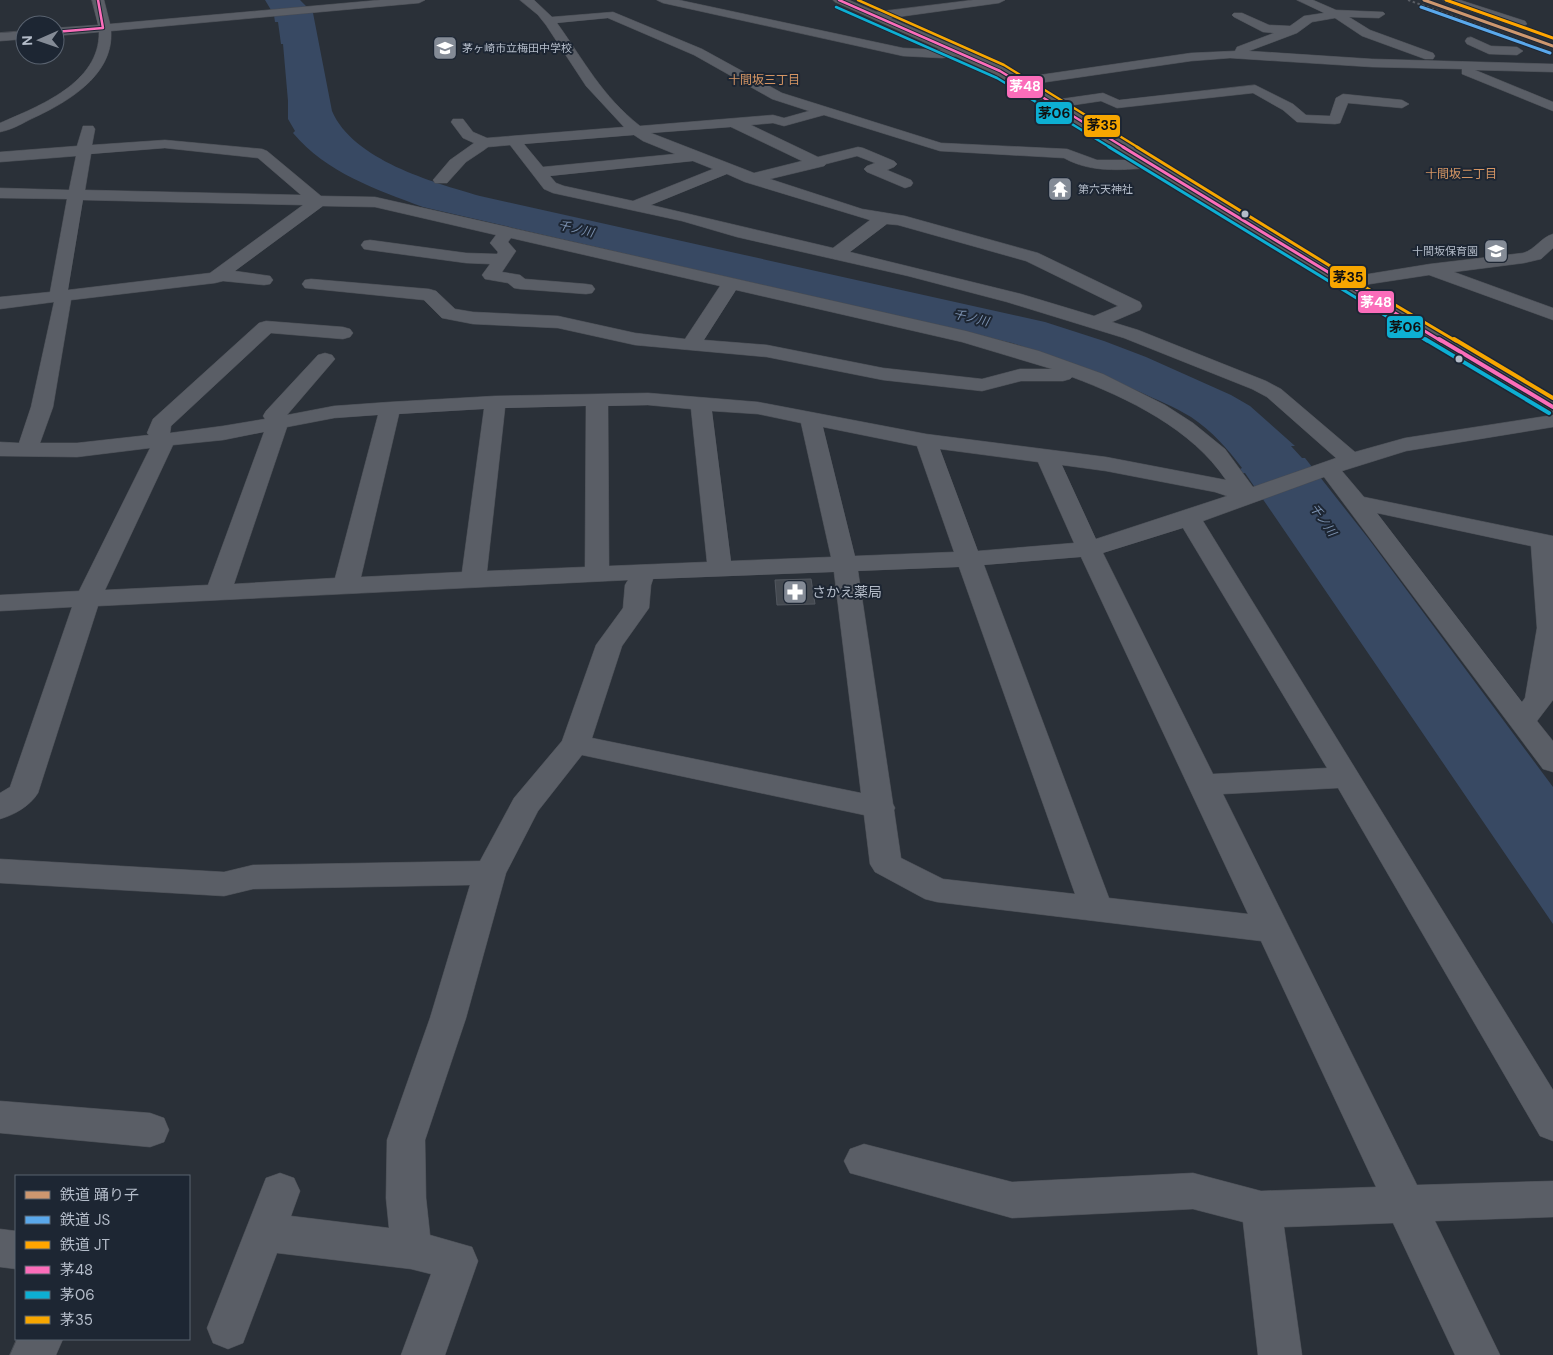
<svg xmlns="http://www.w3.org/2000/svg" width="1553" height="1355" viewBox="0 0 1553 1355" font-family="'DM Sans','Noto Sans JP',sans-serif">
  <rect width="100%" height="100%" fill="#2a3038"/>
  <path fill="#384963" d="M265 0H300L313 13 332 111C353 160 432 182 480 196L1045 322 1104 341 1146 357 1231 395 1250 406 1295 446H1291L1302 458H1305L1368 538 1553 787V924L1245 473H1243L1240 469 1242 468C1228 449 1212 431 1191 417 1175 407 1157 400 1140 392 1098 373 1056 357 1012 343L423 207C375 189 327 173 293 133L295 131 288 119V101L283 44H281L278 22H275L274 15Z"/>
  <polygon fill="#444950" stroke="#52575f" points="811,579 815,604 777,605 775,580"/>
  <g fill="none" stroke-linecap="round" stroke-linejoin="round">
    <defs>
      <g id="minor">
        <path d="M92 0H104L110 24 380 0H425L419 3 111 31C114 77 64 104 29 120 20 125 10 130 0 132V123C39 106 100 83 99 32L55 36V28L98 25Z"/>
        <path d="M520 0H534L552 17 613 12 702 49 782 93 941 143 1067 149 1097 160H1155L1158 163 1155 166 1150 168C1120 170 1091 173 1064 158L940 151 824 115 784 126 773 123 751 125 818 157 858 147 863 148 894 161 897 164 894 167 887 170 911 180 913 183 911 186 905 188 867 172 864 169 867 166 875 163 857 156 826 164 824 166 770 179 862 209 905 216 1038 253 1140 302 1142 306 1140 310 1112 322 1138 330 1266 381 1281 389 1355 452 1405 438 1553 415V427L1406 451 1342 471 1364 497 1553 536V700L1537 721 1553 741V772L1543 769 1324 477 1203 521 1553 1090V1141L1540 1136 1338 788 1223 794 1417 1185 1553 1181V1217L1435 1221 1500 1355H1455L1393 1223 1284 1227 1302 1355H1258L1243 1222 1193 1209 1012 1218 850 1173 844 1161 850 1149 864 1144 1012 1182 1193 1173 1261 1191 1376 1187 1261 941 937 902 925 899 875 872 870 864 864 815 582 755 538 811 506 873 466 1018 425 1140 426 1198 430 1235 472 1247 478 1261 445 1355H401L431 1274 411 1269 277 1253 243 1343 228 1349 213 1343 207 1328 266 1178 280 1173 294 1178 300 1191 291 1216 389 1228 386 1198 387 1140 430 1018 470 885 253 889 224 896 0 883V859L224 872 253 865 480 861 514 798 562 741 596 645 623 608 625 585 628 580 98 606 38 793C30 806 14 815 0 819V793L10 787 72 607 0 611V595L79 591 150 448 77 457 0 456V442L19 443 31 407 54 302 0 309V297L50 292 67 199 0 198V188L69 190 76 156 0 162V152L77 146 83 126H93L95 129 92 145 165 140 262 149 267 151 321 196 375 197 966 331 1039 351 1103 374 1165 405 1193 423 1225 449 1253 487 1336 458 1267 397 1252 389 1124 338 1007 302 908 276 737 237 682 221 553 193 544 189 510 145 488 147 484 150 466 162 447 183H435L433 180 450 160 474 143 463 138 451 122 453 119H463L473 132 487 138 624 127 586 86 546 25 538 15ZM608 18 694 55 772 99 809 111 784 118 773 115 640 126C601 95 585 62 557 23ZM731 127 802 161 754 173 651 133ZM634 135 643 141 675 154 543 167 524 144ZM165 148 258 158 301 195 85 190 91 154ZM693 161 713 169 633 201 564 186 556 183 550 176ZM727 174 745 182 870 220 833 248 651 205ZM83 200 303 205 210 273 68 290ZM323 206 375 207 496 235 490 243 498 252 497 254 466 253 370 240 364 241 361 245 364 249 370 250 466 263 490 264 482 275 485 279 508 283 514 288 520 289 586 294 592 293 595 289 592 285 586 284 525 279 520 275 502 272 516 251 508 242 511 238 720 286 685 339 635 333 558 316 473 312 455 309 436 291 429 289 311 279 305 280 302 284 305 288 424 300 442 318 473 324 558 328 635 345 767 357 883 380 982 391 1021 381H1063L1070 379 1072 377C1128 398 1192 429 1226 480L1106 457 926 434 758 402 648 393 495 396 390 402 334 406 287 415 335 359 332 355 325 353 318 355 266 411 263 416 265 419 223 426 170 433 171 426 271 333 343 339 350 337 353 333 350 329 343 327 266 321 259 323 153 419 147 433 149 435 77 443H40L53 407 71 300 215 283 223 281 264 285 270 284 273 280 270 276 235 271ZM887 224 898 225 1026 261 1118 306 1094 316 1021 294 850 252ZM736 290 962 342 1052 369H1020L982 379 883 368 767 345 704 340ZM648 405 691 409 707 562 609 566 608 406ZM586 406 585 567 487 571 505 408ZM484 409 462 572 361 577 399 414ZM712 411 758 414 801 423 831 557 731 561ZM378 415 335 578 234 584 287 427 334 418ZM823 427 917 446 954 552 855 556ZM264 432 208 585 105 590 173 445 223 440ZM940 449 1038 462 1074 543 978 551ZM1062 465 1106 471 1215 492 1227 496 1096 539ZM1377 513 1531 546 1537 628 1525 698 1522 702ZM1183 528 1327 768 1213 774 1103 553ZM1081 557 1248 914 1109 898 984 565ZM959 567 1075 894 943 879 901 858 894 810 895 808 893 804 858 571ZM834 572 861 793 592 738 622 646 649 608 651 585 653 579Z"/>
        <polygon points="657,0 679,0 903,48 942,50 959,48 965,52 963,55 942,58 903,56 663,3"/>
        <polygon points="973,0 1005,0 999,3 876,20 870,16 876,12"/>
        <polygon points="1297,0 1313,0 1336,10 1383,12 1385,14 1379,18 1349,17 1370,30 1433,53 1435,56 1433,59 1425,59 1362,36 1335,18 1312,22 1297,33 1249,51 1372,59 1553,64 1553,72 1475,70 1553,102 1553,111 1462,74 1462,69 1372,67 1230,58 1191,61 1019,86 1012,82 1019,78 1191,53 1235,51 1237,47 1274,33 1263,32 1234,17 1232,15 1234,13 1242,13 1269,25 1290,26 1304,16 1324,13"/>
        <polygon points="1443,0 1460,0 1525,21 1527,24 1521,28 1517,27 1445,2"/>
        <polygon points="25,31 25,39 0,41 0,33"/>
        <polygon points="1471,37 1491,46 1517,47 1523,51 1517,55 1489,54 1467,44 1465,41 1467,38"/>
        <polygon points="1255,85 1293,104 1306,115 1330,116 1336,98 1343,94 1402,100 1409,104 1402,108 1348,103 1340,123 1335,124 1297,122 1283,110 1253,93 1117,108 1101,101 1054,108 1047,104 1054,100 1103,93 1119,100"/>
        <path d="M1553 234V248L1541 259 1524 263 1454 272 1553 308V320L1429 275 1344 288 1338 287 1335 283 1338 279 1344 278 1430 264 1523 253C1535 250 1541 237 1553 234Z"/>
        <polygon points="0,1101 150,1113 164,1118 169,1130 164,1142 150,1147 0,1133"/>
        <polygon points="0,1229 16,1231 16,1269 0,1267"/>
        <polygon points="17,1339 63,1339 56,1355 10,1355"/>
      </g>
      <polygon id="highway" points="833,0 849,0 1005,68 1350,279 1553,398 1553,413 1546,411 1338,287 995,74 835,2"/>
    </defs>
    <use href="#minor" stroke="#484c53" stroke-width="1"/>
    <use href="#highway" stroke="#474c53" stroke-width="1"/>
    <use href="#minor" fill="#5a5e66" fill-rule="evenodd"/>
    <use href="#highway" fill="#5a5d60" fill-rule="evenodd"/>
    <polyline stroke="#595d64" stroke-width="2" stroke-dasharray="2.5 2.5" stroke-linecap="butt" points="1408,0 1553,53"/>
    <defs>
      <g id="bus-1-far2">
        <polyline points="839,0 1000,71 1125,148"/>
        <polyline points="55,32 103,28 98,0"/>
      </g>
      <polyline id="bus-1-far1" points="1123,147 1441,341"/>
      <polyline id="bus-1" points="1439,339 1553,407"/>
      <polyline id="bus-2-far2" points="836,7 997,78 1111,148"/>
      <polyline id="bus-2-far1" points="1109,147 1427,341"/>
      <polyline id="bus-2" points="1425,339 1549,413"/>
      <polyline id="bus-3-far2" points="858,0 1004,65 1139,148"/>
      <polyline id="bus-3-far1" points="1137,147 1348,277 1456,341"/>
      <polyline id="bus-3" points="1454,339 1553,398"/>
    </defs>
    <use href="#bus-1-far2" stroke="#1d2633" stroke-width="4.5"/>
    <use href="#bus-1-far1" stroke="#1d2633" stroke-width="5.5"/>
    <use href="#bus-1" stroke="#1d2633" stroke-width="7"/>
    <use href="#bus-2-far2" stroke="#1d2633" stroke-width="4.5"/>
    <use href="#bus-2-far1" stroke="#1d2633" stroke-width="5.5"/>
    <use href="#bus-2" stroke="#1d2633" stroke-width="7"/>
    <use href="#bus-3-far2" stroke="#1d2633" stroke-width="4.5"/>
    <use href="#bus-3-far1" stroke="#1d2633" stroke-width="5.5"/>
    <use href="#bus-3" stroke="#1d2633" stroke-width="7"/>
    <use href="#bus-1-far2" stroke="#fb6dba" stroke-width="2.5"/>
    <use href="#bus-1-far1" stroke="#fb6dba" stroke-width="3"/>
    <use href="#bus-1" stroke="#fb6dba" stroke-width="4"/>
    <use href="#bus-2-far2" stroke="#0dafd3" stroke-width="2.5"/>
    <use href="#bus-2-far1" stroke="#0dafd3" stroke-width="3"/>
    <use href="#bus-2" stroke="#0dafd3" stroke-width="4"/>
    <use href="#bus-3-far2" stroke="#f7a600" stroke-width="2.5"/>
    <use href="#bus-3-far1" stroke="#f7a600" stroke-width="3"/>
    <use href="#bus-3" stroke="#f7a600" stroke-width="4"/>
    <defs>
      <polyline id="rail-1" points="1424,0 1553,46"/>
      <polyline id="rail-2" points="1421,7 1550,53"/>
      <polyline id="rail-3" points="1446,0 1553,38"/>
    </defs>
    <use href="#rail-1" stroke="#1d2633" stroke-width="5"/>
    <use href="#rail-2" stroke="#1d2633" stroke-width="5"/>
    <use href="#rail-3" stroke="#1d2633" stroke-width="5"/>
    <use href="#rail-1" stroke="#cd976f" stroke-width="3"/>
    <use href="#rail-2" stroke="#5aa8eb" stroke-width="3"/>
    <use href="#rail-3" stroke="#ffa500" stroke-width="3"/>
  </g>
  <defs>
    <symbol id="school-square" viewBox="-11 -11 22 22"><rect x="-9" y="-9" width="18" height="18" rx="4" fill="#848b96" stroke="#1d2633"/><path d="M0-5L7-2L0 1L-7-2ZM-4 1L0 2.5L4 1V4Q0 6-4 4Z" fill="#fff"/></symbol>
    <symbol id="temple-square" viewBox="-11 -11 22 22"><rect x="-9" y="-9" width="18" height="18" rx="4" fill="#848b96" stroke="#1d2633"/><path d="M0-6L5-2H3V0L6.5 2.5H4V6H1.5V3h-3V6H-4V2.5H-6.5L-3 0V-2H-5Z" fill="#fff"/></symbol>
    <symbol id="pharmacy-square" viewBox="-11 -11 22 22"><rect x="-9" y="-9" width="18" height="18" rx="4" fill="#848b96" stroke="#1d2633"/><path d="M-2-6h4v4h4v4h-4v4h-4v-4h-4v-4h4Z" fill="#fff"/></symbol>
  </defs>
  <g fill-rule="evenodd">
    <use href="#school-square" x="431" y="34" width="28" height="28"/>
    <use href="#temple-square" x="1046" y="175" width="28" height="28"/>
    <use href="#school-square" x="1482" y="237" width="28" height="28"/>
    <use href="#pharmacy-square" x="781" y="578" width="28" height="28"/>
  </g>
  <g fill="#b4bcc9" stroke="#1d2633" stroke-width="2">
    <circle cx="1245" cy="214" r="4.5"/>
    <circle cx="1459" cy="359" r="4.5"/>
  </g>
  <g text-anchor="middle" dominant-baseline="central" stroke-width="4" stroke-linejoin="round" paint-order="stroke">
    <g font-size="11" fill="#b4bcc9" stroke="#1d2633" text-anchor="start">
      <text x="462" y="48">茅ヶ崎市立梅田中学校</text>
      <text x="1078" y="189">第六天神社</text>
      <text x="1478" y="251" text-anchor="end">十間坂保育園</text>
    </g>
    <g font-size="12" fill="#d59563" stroke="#1d2633">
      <text x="764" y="80">十間坂三丁目</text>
      <text x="1461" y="174">十間坂二丁目</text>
    </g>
    <g font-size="12" font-style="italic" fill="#7c92b1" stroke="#1d2633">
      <text transform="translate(576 229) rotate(13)">千ノ川</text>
      <text transform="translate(971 318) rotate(13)">千ノ川</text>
      <text transform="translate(1323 520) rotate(55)">千ノ川</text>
    </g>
    <g font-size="14" fill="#b4bcc9" stroke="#1d2633" text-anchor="start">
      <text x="812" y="592">さかえ薬局</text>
    </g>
  </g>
  <g stroke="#1d2633" stroke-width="2">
    <rect x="1006" y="75" width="38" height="24" rx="5" fill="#fb6dba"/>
    <rect x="1035" y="101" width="38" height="24" rx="5" fill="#0dafd3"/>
    <rect x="1083" y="114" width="38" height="24" rx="5" fill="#f7a600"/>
    <rect x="1329" y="265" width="38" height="24" rx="5" fill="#f7a600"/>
    <rect x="1357" y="290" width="38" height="24" rx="5" fill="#fb6dba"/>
    <rect x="1386" y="315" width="38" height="24" rx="5" fill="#0dafd3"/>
  </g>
  <g font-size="14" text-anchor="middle" font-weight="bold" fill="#fff">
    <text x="1025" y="91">茅48</text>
    <text x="1376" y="307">茅48</text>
  </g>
  <g font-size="14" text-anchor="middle" font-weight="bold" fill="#111">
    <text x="1054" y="118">茅06</text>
    <text x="1102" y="130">茅35</text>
    <text x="1348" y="282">茅35</text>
    <text x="1405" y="332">茅06</text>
  </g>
  <rect x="15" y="1175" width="175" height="165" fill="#1d2633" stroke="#59626f"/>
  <rect x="25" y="1191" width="25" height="8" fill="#cd976f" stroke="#59626f"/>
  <text x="60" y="1200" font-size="15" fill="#b4bcc9">鉄道 踊り子</text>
  <rect x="25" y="1216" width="25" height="8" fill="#5aa8eb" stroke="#59626f"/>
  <text x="60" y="1225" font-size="15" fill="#b4bcc9">鉄道 JS</text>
  <rect x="25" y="1241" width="25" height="8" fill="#ffa500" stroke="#59626f"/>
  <text x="60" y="1250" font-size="15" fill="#b4bcc9">鉄道 JT</text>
  <rect x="25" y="1266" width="25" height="8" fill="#fb6dba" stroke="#59626f"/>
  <text x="60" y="1275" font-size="15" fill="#b4bcc9">茅48</text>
  <rect x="25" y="1291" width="25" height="8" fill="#0dafd3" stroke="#59626f"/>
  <text x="60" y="1300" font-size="15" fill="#b4bcc9">茅06</text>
  <rect x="25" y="1316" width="25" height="8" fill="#f7a600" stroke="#59626f"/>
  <text x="60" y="1325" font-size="15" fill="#b4bcc9">茅35</text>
  <g transform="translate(40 40) rotate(268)"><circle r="24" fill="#1d2633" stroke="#59626f"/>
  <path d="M0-4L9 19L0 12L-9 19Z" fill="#848b96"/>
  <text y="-8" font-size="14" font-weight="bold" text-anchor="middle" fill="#b4bcc9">N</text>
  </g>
</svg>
